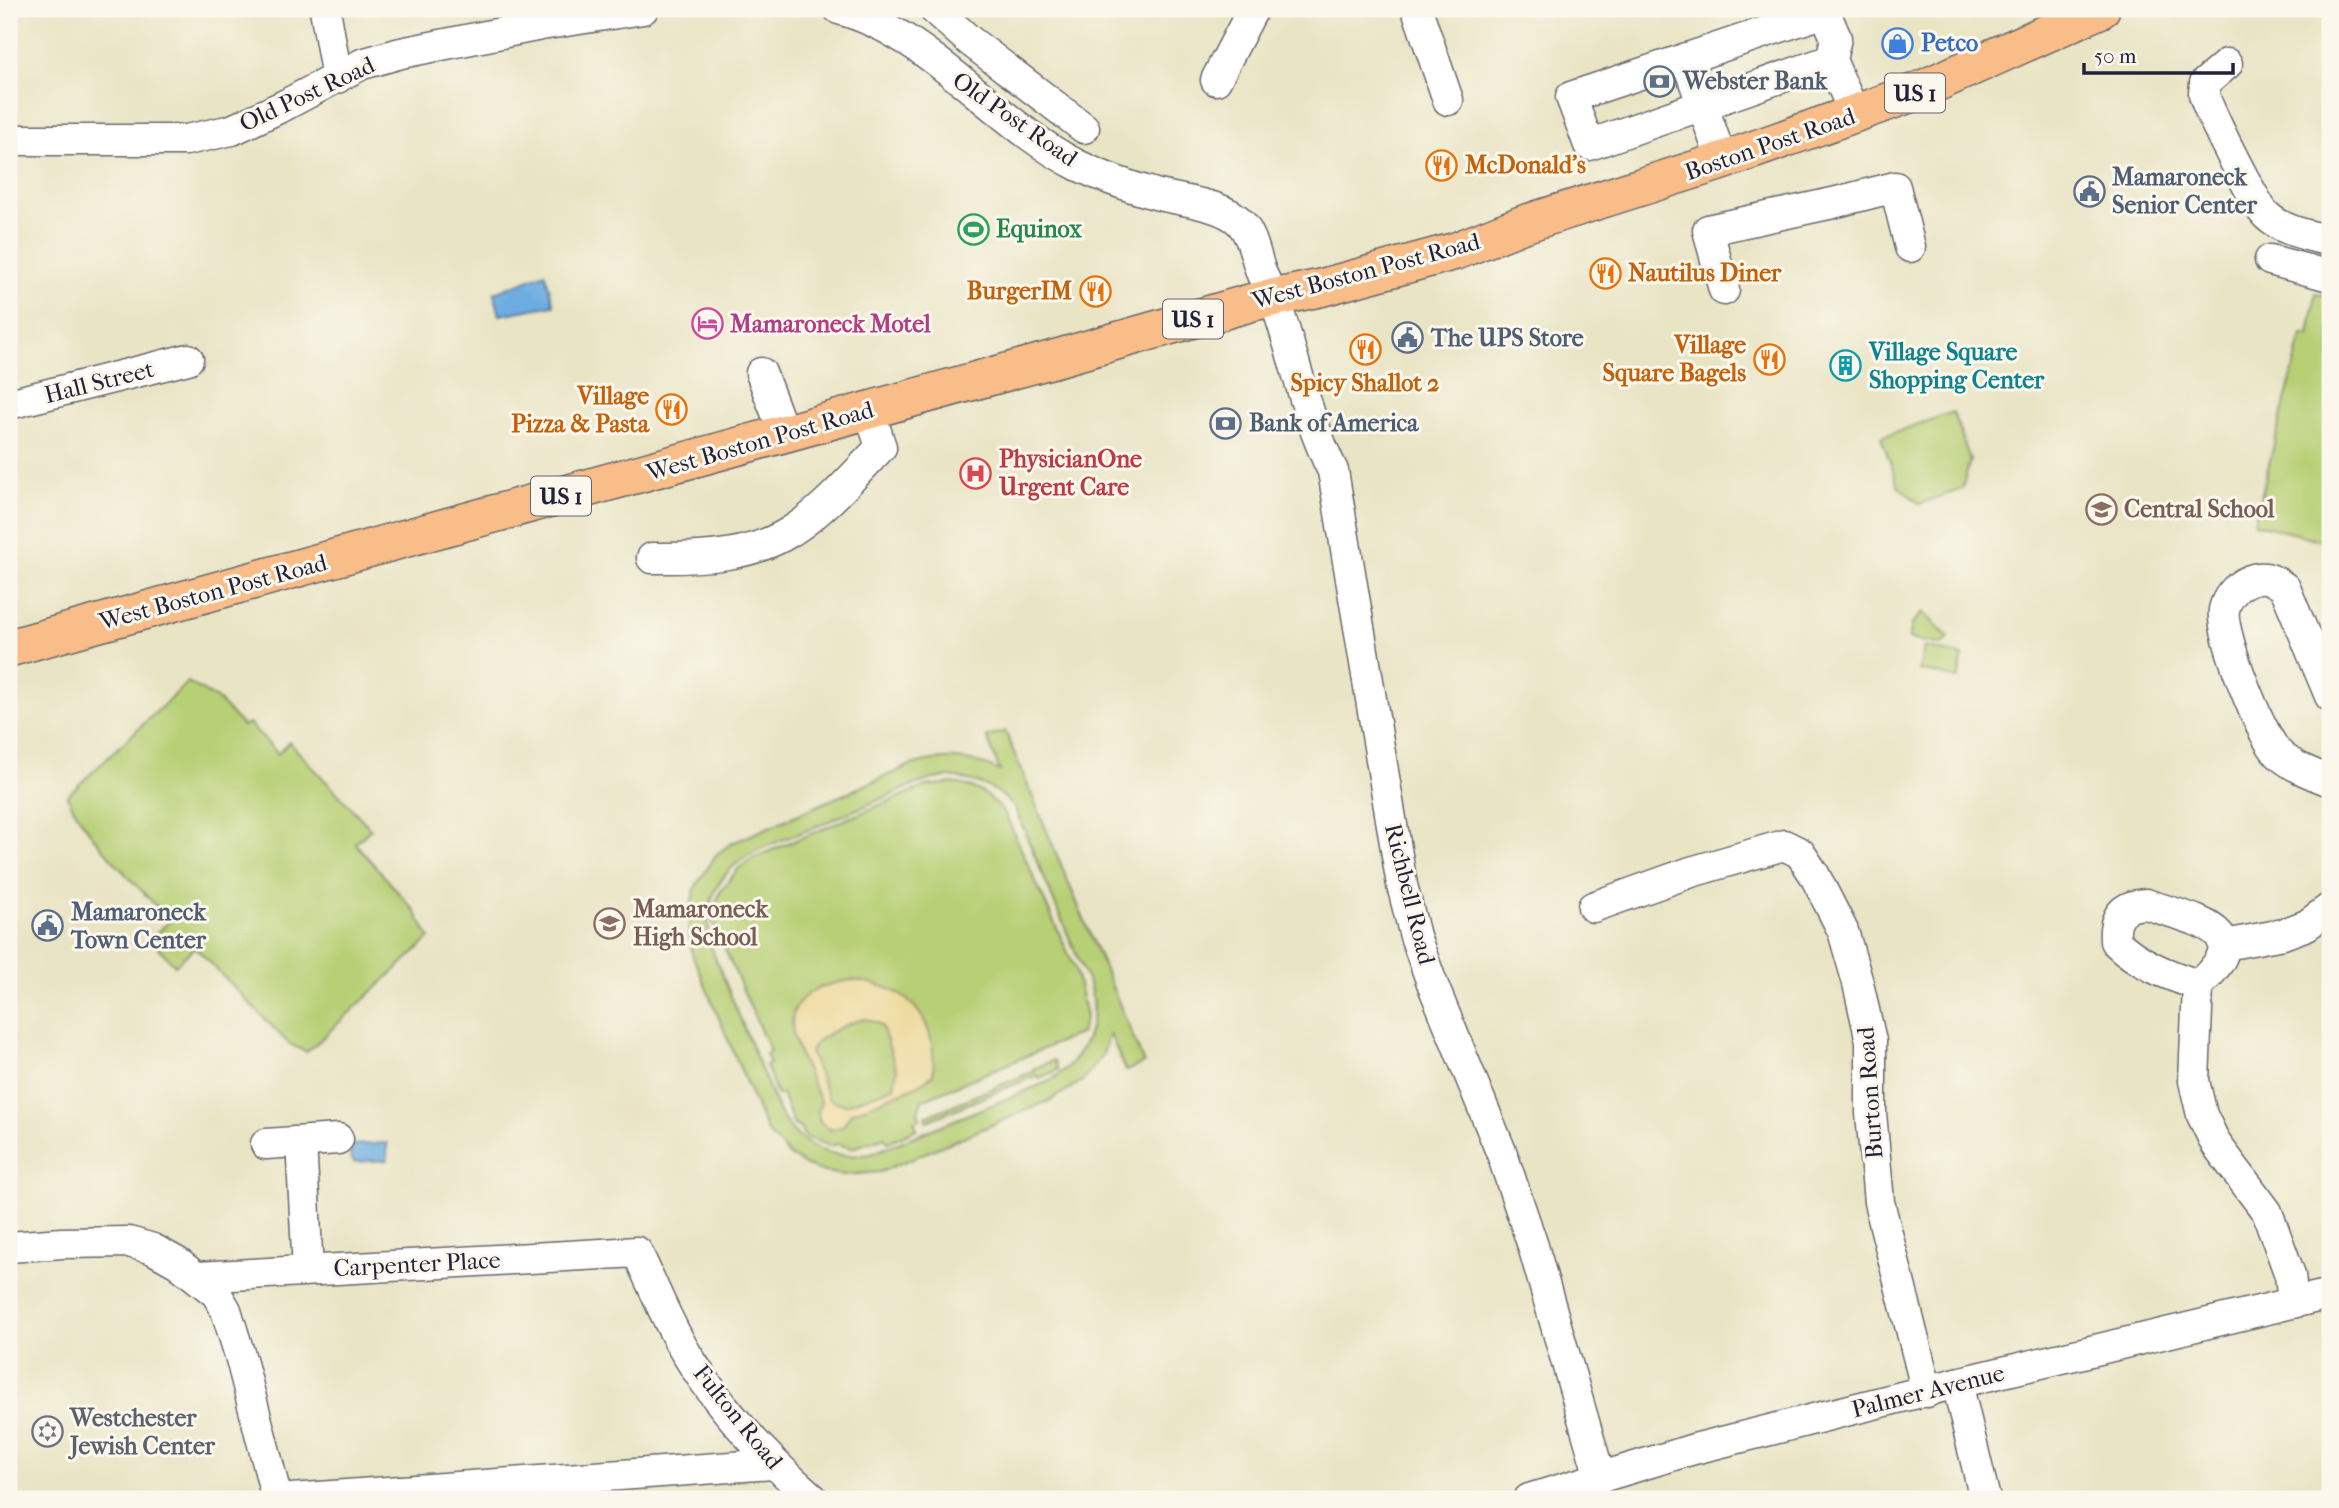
<svg xmlns="http://www.w3.org/2000/svg" width="2339" height="1508" viewBox="0 0 2339 1508" font-family="'IM FELL French Canon',serif">
  <rect width="100%" height="100%" fill="#fbf7ec"/>
  <filter id="ink" filterUnits="userSpaceOnUse"><feTurbulence type="fractalNoise" baseFrequency=".0143" numOctaves="2"/><feDisplacementMap in="SourceGraphic" scale="14" xChannelSelector="R" yChannelSelector="G"/><feConvolveMatrix kernelMatrix="1 2 1 2 8 2 1 2 1" color-interpolation-filters="sRGB"/></filter>
  <filter id="wash" filterUnits="userSpaceOnUse"><feTurbulence type="fractalNoise" baseFrequency=".00686" numOctaves="4" result="noise"/><feDisplacementMap in="SourceGraphic" scale="28" xChannelSelector="R" yChannelSelector="G"/><feGaussianBlur stdDeviation="1.57" result="paint"/><feColorMatrix in="noise" values="0 0 0 0 0 0 0 0 0 0 0 0 0 0 0 0 0 1.4 0 .05"/><feComposite in="paint" operator="in"/></filter>
  <g filter="url(#wash)">
    <rect width="100%" height="100%" fill="#e9e4c4"/>
    <g fill="#b7cf74" stroke="#6c7858" stroke-width="2" fill-rule="evenodd">
      <polygon points="2316,293 2330,297 2330,543 2254,523 2302,335 2309,336"/>
      <polygon points="1953,412 1970,460 1962,489 1920,504 1899,487 1881,437"/>
      <polygon points="1923,612 1949,638 1942,645 1909,639 1912,624"/>
      <polygon points="1924,647 1963,656 1958,679 1919,670"/>
      <path d="M188 682 218 700 243 726 249 723 278 754 289 742 371 829 355 843 414 910 430 938 307 1052 289 1044 195 947 175 965 150 939 170 921C134 881 91 844 67 796Z"/>
      <path d="M1005 731 1144 1063 1126 1071 1110 1034 1102 1056 1082 1081 1051 1100 880 1172 844 1175 824 1172 807 1166 790 1156 767 1132 692 954 688 916 696 886 716 855 730 844 911 765C944 755 970 757 1000 771L987 737ZM949 777C974 779 997 788 1014 806L1090 987C1100 1027 1082 1059 1050 1081L871 1154C829 1160 802 1148 779 1113L712 950C705 923 707 896 726 874 745 850 782 841 810 829 844 815 879 800 914 785L933 779Z"/>
      <path d="M953 783C976 786 991 795 1005 814L1075 968 1086 1016 1081 1033 922 1100 918 1111 920 1119 914 1121 917 1129 888 1142 885 1137 852 1148 838 1144 830 1146 805 1137 800 1128 794 1125 782 1094 777 1095 766 1065 770 1064 766 1054 770 1051 712 920 715 904 721 891 739 868 753 858 926 786Z"/>
      <polygon points="1054,1060 1058,1070 1039,1078 1037,1075 927,1121 925,1117 1034,1071 1033,1069"/>
    </g>
    <path fill="#eeda9e" stroke="#887e6c" stroke-width="2" fill-rule="evenodd" d="M851 980C908 985 938 1017 933 1075L917 1086 851 1113 843 1126 831 1130 819 1121 818 1112 821 1102C795 1044 760 994 851 980ZM865 1019 878 1023 882 1027 897 1070 894 1087 845 1105 829 1099 810 1052C815 1037 850 1022 865 1019Z"/>
    <g fill="#6cace0" stroke="#47678e" stroke-width="2">
      <polygon points="545,273 554,305 500,315 494,293"/>
      <polygon points="387,1143 387,1160 354,1162 350,1156 353,1145"/>
    </g>
  </g>
  <g filter="url(#ink)">
    <g fill="none" stroke-linecap="round" stroke-linejoin="round">
      <defs>
        <g id="minor">
          <polyline points="325,9 337,78"/>
          <path d="M839 9C931 34 993 122 1077 165 1100 176 1127 186 1152 193 1178 201 1223 203 1241 223 1253 237 1255 255 1261 272 1265 282 1271 291 1275 301 1295 357 1306 418 1333 471L1402 885 1415 936 1432 983 1502 1154 1533 1246 1600 1477"/>
          <polyline points="934,9 970,41 1084,128"/>
          <polyline points="1417,9 1448,100"/>
          <polyline points="1686,58 1722,161"/>
          <polyline points="1831,60 1589,145 1571,97 1825,12 1836,38 1831,60 1855,115"/>
          <path d="M2227 64 2205 83C2205 87 2204 90 2204 94 2206 107 2256 206 2266 215 2282 231 2308 235 2330 241"/>
          <polyline points="1216,80 1253,9"/>
          <polyline points="9,140 186,140 232,130 285,105 362,64 401,53 541,25 643,9"/>
          <polyline points="2270,260 2330,276"/>
          <polyline points="1724,290 1708,230 1833,203 1895,187 1910,247"/>
          <polyline points="761,373 784,433"/>
          <polyline points="9,404 188,359"/>
          <path d="M652 558C777 560 800 534 881 447L869 410"/>
          <path d="M2330 696 2285 588C2272 578 2262 574 2246 582 2236 587 2226 598 2224 610 2220 633 2261 737 2279 754 2293 767 2312 774 2330 781"/>
          <path d="M2146 904C2192 920 2262 929 2198 985 2168 975 2138 964 2115 941 2113 917 2122 905 2146 904Z"/>
          <polyline points="1593,907 1691,872 1784,845 1800,853 1814,874 1843,931 1858,983 1871,1041 1871,1113 1879,1202 1927,1392"/>
          <polyline points="2225,945 2283,934 2307,925 2330,908"/>
          <polyline points="2198,985 2194,1081 2202,1115 2216,1144 2267,1212 2290,1275 2293,1302"/>
          <polyline points="301,1142 308,1270"/>
          <polyline points="266,1144 338,1139"/>
          <polyline points="9,1247 62,1243 129,1242 153,1249 178,1263 216,1293 226,1310 241,1359 277,1499"/>
          <path d="M197 1277 637 1252C653 1285 667 1322 686 1353 720 1409 764 1456 813 1499"/>
          <polyline points="1957,1383 1985,1499"/>
          <polyline points="291,1499 773,1464"/>
          <polyline points="1529,1499 1694,1449 1957,1383 2330,1294"/>
        </g>
        <polyline id="major" points="9,648 1050,360 1253,302 1320,288 1456,251 1521,225 1722,161 1918,91 2101,9"/>
      </defs>
      <use href="#minor" stroke="#68666b" stroke-width="33"/>
      <use href="#major" stroke="#68666b" stroke-width="40"/>
      <use href="#minor" stroke="#fff" stroke-width="30"/>
      <use href="#major" stroke="#f8bd88" stroke-width="37"/>
    </g>
  </g>
  <defs>
    <symbol id="shop-ring" viewBox="-11 -11 22 22"><circle r="9.5" fill="#fbf7ec" stroke="#3f7fe0" stroke-width="1.5"/><path d="M-5-2.5h2.3a2.7 3.5 0 0 1 5.4 0H5L5.5 6h-11ZM-1.5-2.5h3a1.5 2.3 0 0 0-3 0Z" fill="#3f7fe0"/></symbol>
    <symbol id="bank-ring" viewBox="-11 -11 22 22"><circle r="9.5" fill="#fbf7ec" stroke="#5c6f8a" stroke-width="1.5"/><path d="M-6-4H6V4H-6ZM0-2.3a2.3 2.3 0 1 0 0 4.6a2.3 2.3 0 1 0 0-4.6Z" fill="#5c6f8a"/></symbol>
    <symbol id="restaurant-ring" viewBox="-11 -11 22 22"><circle r="9.5" fill="#fbf7ec" stroke="#e8710a" stroke-width="1.5"/><path d="M-5-6h1v4h1v-4h1v4h1v-4h1v5L-1.5 .5V6h-2V.5L-5-1ZM5-6V6H3V1.5H1.5Q1.5-4 5-6Z" fill="#e8710a"/></symbol>
    <symbol id="civic-ring" viewBox="-11 -11 22 22"><circle r="9.5" fill="#fbf7ec" stroke="#5c6f8a" stroke-width="1.5"/><path d="M-.6-6.5H3V-4.5H.6V-3L4-1V1h2V6H-6V1h2V-1L-.6-3ZM-1.2 2.5V6h2.4V2.5Z" fill="#5c6f8a"/></symbol>
    <symbol id="stadium-ring" viewBox="-11 -11 22 22"><circle r="9.5" fill="#fbf7ec" stroke="#2e9e5b" stroke-width="1.5"/><path d="M0-5a6.5 5 0 1 0 0 10a6.5 5 0 1 0 0-10ZM-3.5-1.8h7v3.6h-7Z" fill="#2e9e5b"/></symbol>
    <symbol id="hotel-ring" viewBox="-11 -11 22 22"><circle r="9.5" fill="#fbf7ec" stroke="#d1479c" stroke-width="1.5"/><path d="M-6-4.5h1.5V1H6V5H4.5V3h-9V5H-6ZM-4 0a1.8 1.8 0 1 1 3.6 0ZM.5 0V-2.5h3Q6-2.5 6 0Z" fill="#d1479c"/></symbol>
    <symbol id="building-ring" viewBox="-11 -11 22 22"><circle r="9.5" fill="#fbf7ec" stroke="#0f9aa8" stroke-width="1.5"/><path d="M-4-6H4V6H1V3H-1V6H-4ZM-2.5-4.3h1.7v1.8h-1.7ZM.8-4.3h1.7v1.8H.8ZM-2.5-1h1.7V.8h-1.7ZM.8-1h1.7V.8H.8Z" fill="#0f9aa8"/></symbol>
    <symbol id="hospital-ring" viewBox="-11 -11 22 22"><circle r="9.5" fill="#fbf7ec" stroke="#e0444e" stroke-width="1.5"/><path d="M-5-5h3v3.5h4V-5h3V5h-3V1.5h-4V5h-3Z" fill="#e0444e"/></symbol>
    <symbol id="school-ring" viewBox="-11 -11 22 22"><circle r="9.5" fill="#fbf7ec" stroke="#8d6e63" stroke-width="1.5"/><path d="M0-5L7-2L0 1L-7-2ZM-4 1L0 2.5L4 1V4Q0 6-4 4Z" fill="#8d6e63"/></symbol>
    <symbol id="synagogue-ring" viewBox="-11 -11 22 22"><circle r="9.5" fill="#fbf7ec" stroke="#6b7280" stroke-width="1.5"/><path d="M0-6.5L5.6 3.2H-5.6ZM0 6.5L5.6-3.2H-5.6Z" fill="#6b7280"/></symbol>
  </defs>
  <g fill-rule="evenodd">
    <use href="#shop-ring" x="1880" y="26" width="35" height="35"/>
    <use href="#bank-ring" x="1642" y="64" width="35" height="35"/>
    <use href="#restaurant-ring" x="1424" y="148" width="35" height="35"/>
    <use href="#civic-ring" x="2072" y="174" width="35" height="35"/>
    <use href="#stadium-ring" x="956" y="212" width="35" height="35"/>
    <use href="#restaurant-ring" x="1588" y="256" width="35" height="35"/>
    <use href="#restaurant-ring" x="1078" y="274" width="35" height="35"/>
    <use href="#hotel-ring" x="690" y="306" width="35" height="35"/>
    <use href="#civic-ring" x="1390" y="320" width="35" height="35"/>
    <use href="#restaurant-ring" x="1348" y="332" width="35" height="35"/>
    <use href="#restaurant-ring" x="1752" y="342" width="35" height="35"/>
    <use href="#building-ring" x="1828" y="348" width="35" height="35"/>
    <use href="#restaurant-ring" x="654" y="392" width="35" height="35"/>
    <use href="#bank-ring" x="1208" y="406" width="35" height="35"/>
    <use href="#hospital-ring" x="958" y="456" width="35" height="35"/>
    <use href="#school-ring" x="2084" y="492" width="35" height="35"/>
    <use href="#school-ring" x="592" y="906" width="35" height="35"/>
    <use href="#civic-ring" x="30" y="908" width="35" height="35"/>
    <use href="#synagogue-ring" x="30" y="1414" width="35" height="35"/>
  </g>
  <g text-anchor="middle" dominant-baseline="central" stroke-width="6" stroke-linejoin="round" paint-order="stroke">
    <g fill="#fbf7ec" stroke="#636270" stroke-width="2">
      <rect x="1885" y="73.5" width="60" height="39" rx="5"/>
      <rect x="1163" y="299.5" width="60" height="39" rx="5"/>
      <rect x="531" y="476.5" width="60" height="39" rx="5"/>
    </g>
    <g font-size="23" font-weight="bold" fill="#22223b">
      <text x="1915" y="93">US 1</text>
      <text x="1193" y="319">US 1</text>
      <text x="561" y="496">US 1</text>
    </g>
    <g font-size="24" font-weight="bold" fill="#366cbe" stroke="#fbf7ec" text-anchor="start">
      <text x="1921" y="43">Petco</text>
    </g>
    <g font-size="24" font-weight="bold" fill="#4e5e75" stroke="#fbf7ec" text-anchor="start">
      <text x="1683" y="81">Webster Bank</text>
      <text x="2112" y="177">Mamaroneck<tspan x="2112" dy="28">Senior Center</tspan></text>
      <text x="1431" y="338">The UPS Store</text>
      <text x="1249" y="423">Bank of America</text>
      <text x="71" y="912">Mamaroneck<tspan x="71" dy="28">Town Center</tspan></text>
    </g>
    <g font-size="24" fill="#22223b" stroke="#fbf7ec">
      <text transform="translate(307 94) rotate(-25)">Old Post Road</text>
      <text transform="translate(1015 119) rotate(35)">Old Post Road</text>
      <text transform="translate(1770 144) rotate(-19)">Boston Post Road</text>
      <text transform="translate(1366 271) rotate(-15)">West Boston Post Road</text>
      <text transform="translate(99 382) rotate(-14)">Hall Street</text>
      <text transform="translate(760 441) rotate(-16)">West Boston Post Road</text>
      <text transform="translate(213 592) rotate(-15)">West Boston Post Road</text>
      <text transform="translate(1410 894) rotate(76)">Richbell Road</text>
      <text transform="translate(1870 1093) rotate(-94)">Burton Road</text>
      <text transform="translate(417 1264) rotate(-3)">Carpenter Place</text>
      <text transform="translate(1928 1391) rotate(-14)">Palmer Avenue</text>
      <text transform="translate(738 1417) rotate(51)">Fulton Road</text>
    </g>
    <g font-size="24" font-weight="bold" fill="#c56008" stroke="#fbf7ec" text-anchor="end">
      <text x="1465" y="165" text-anchor="start">McDonald's</text>
      <text x="1628" y="273" text-anchor="start">Nautilus Diner</text>
      <text x="1072" y="291">BurgerIM</text>
      <text x="1746" y="345">Village<tspan x="1746" dy="28">Square Bagels</tspan></text>
      <text x="1365" y="383" text-anchor="middle">Spicy Shallot 2</text>
      <text x="649" y="396">Village<tspan x="649" dy="28">Pizza &amp; Pasta</tspan></text>
    </g>
    <g font-size="24" font-weight="bold" fill="#27864d" stroke="#fbf7ec" text-anchor="start">
      <text x="996" y="229">Equinox</text>
    </g>
    <g font-size="24" font-weight="bold" fill="#b23c85" stroke="#fbf7ec" text-anchor="start">
      <text x="730" y="324">Mamaroneck Motel</text>
    </g>
    <g font-size="24" font-weight="bold" fill="#0d838f" stroke="#fbf7ec" text-anchor="start">
      <text x="1869" y="352">Village Square<tspan x="1869" dy="28">Shopping Center</tspan></text>
    </g>
    <g font-size="24" font-weight="bold" fill="#be3a42" stroke="#fbf7ec" text-anchor="start">
      <text x="999" y="459">PhysicianOne<tspan x="999" dy="28">Urgent Care</tspan></text>
    </g>
    <g font-size="24" font-weight="bold" fill="#785e54" stroke="#fbf7ec" text-anchor="start">
      <text x="2124" y="509">Central School</text>
      <text x="633" y="909">Mamaroneck<tspan x="633" dy="28">High School</tspan></text>
    </g>
    <g font-size="24" font-weight="bold" fill="#5b616d" stroke="#fbf7ec" text-anchor="start">
      <text x="70" y="1418">Westchester<tspan x="70" dy="28">Jewish Center</tspan></text>
    </g>
  </g>
  <rect width="2339" height="1508" fill="none" stroke="#fbf7ec" stroke-width="35"/>
  <path d="M2084 63v10h149v-10" fill="none" stroke="#22223b" stroke-width="3.5"/>
  <text x="2094" y="63" font-size="21" fill="#22223b" stroke="#fbf7ec" stroke-width="5" paint-order="stroke">50 m</text>
</svg>
